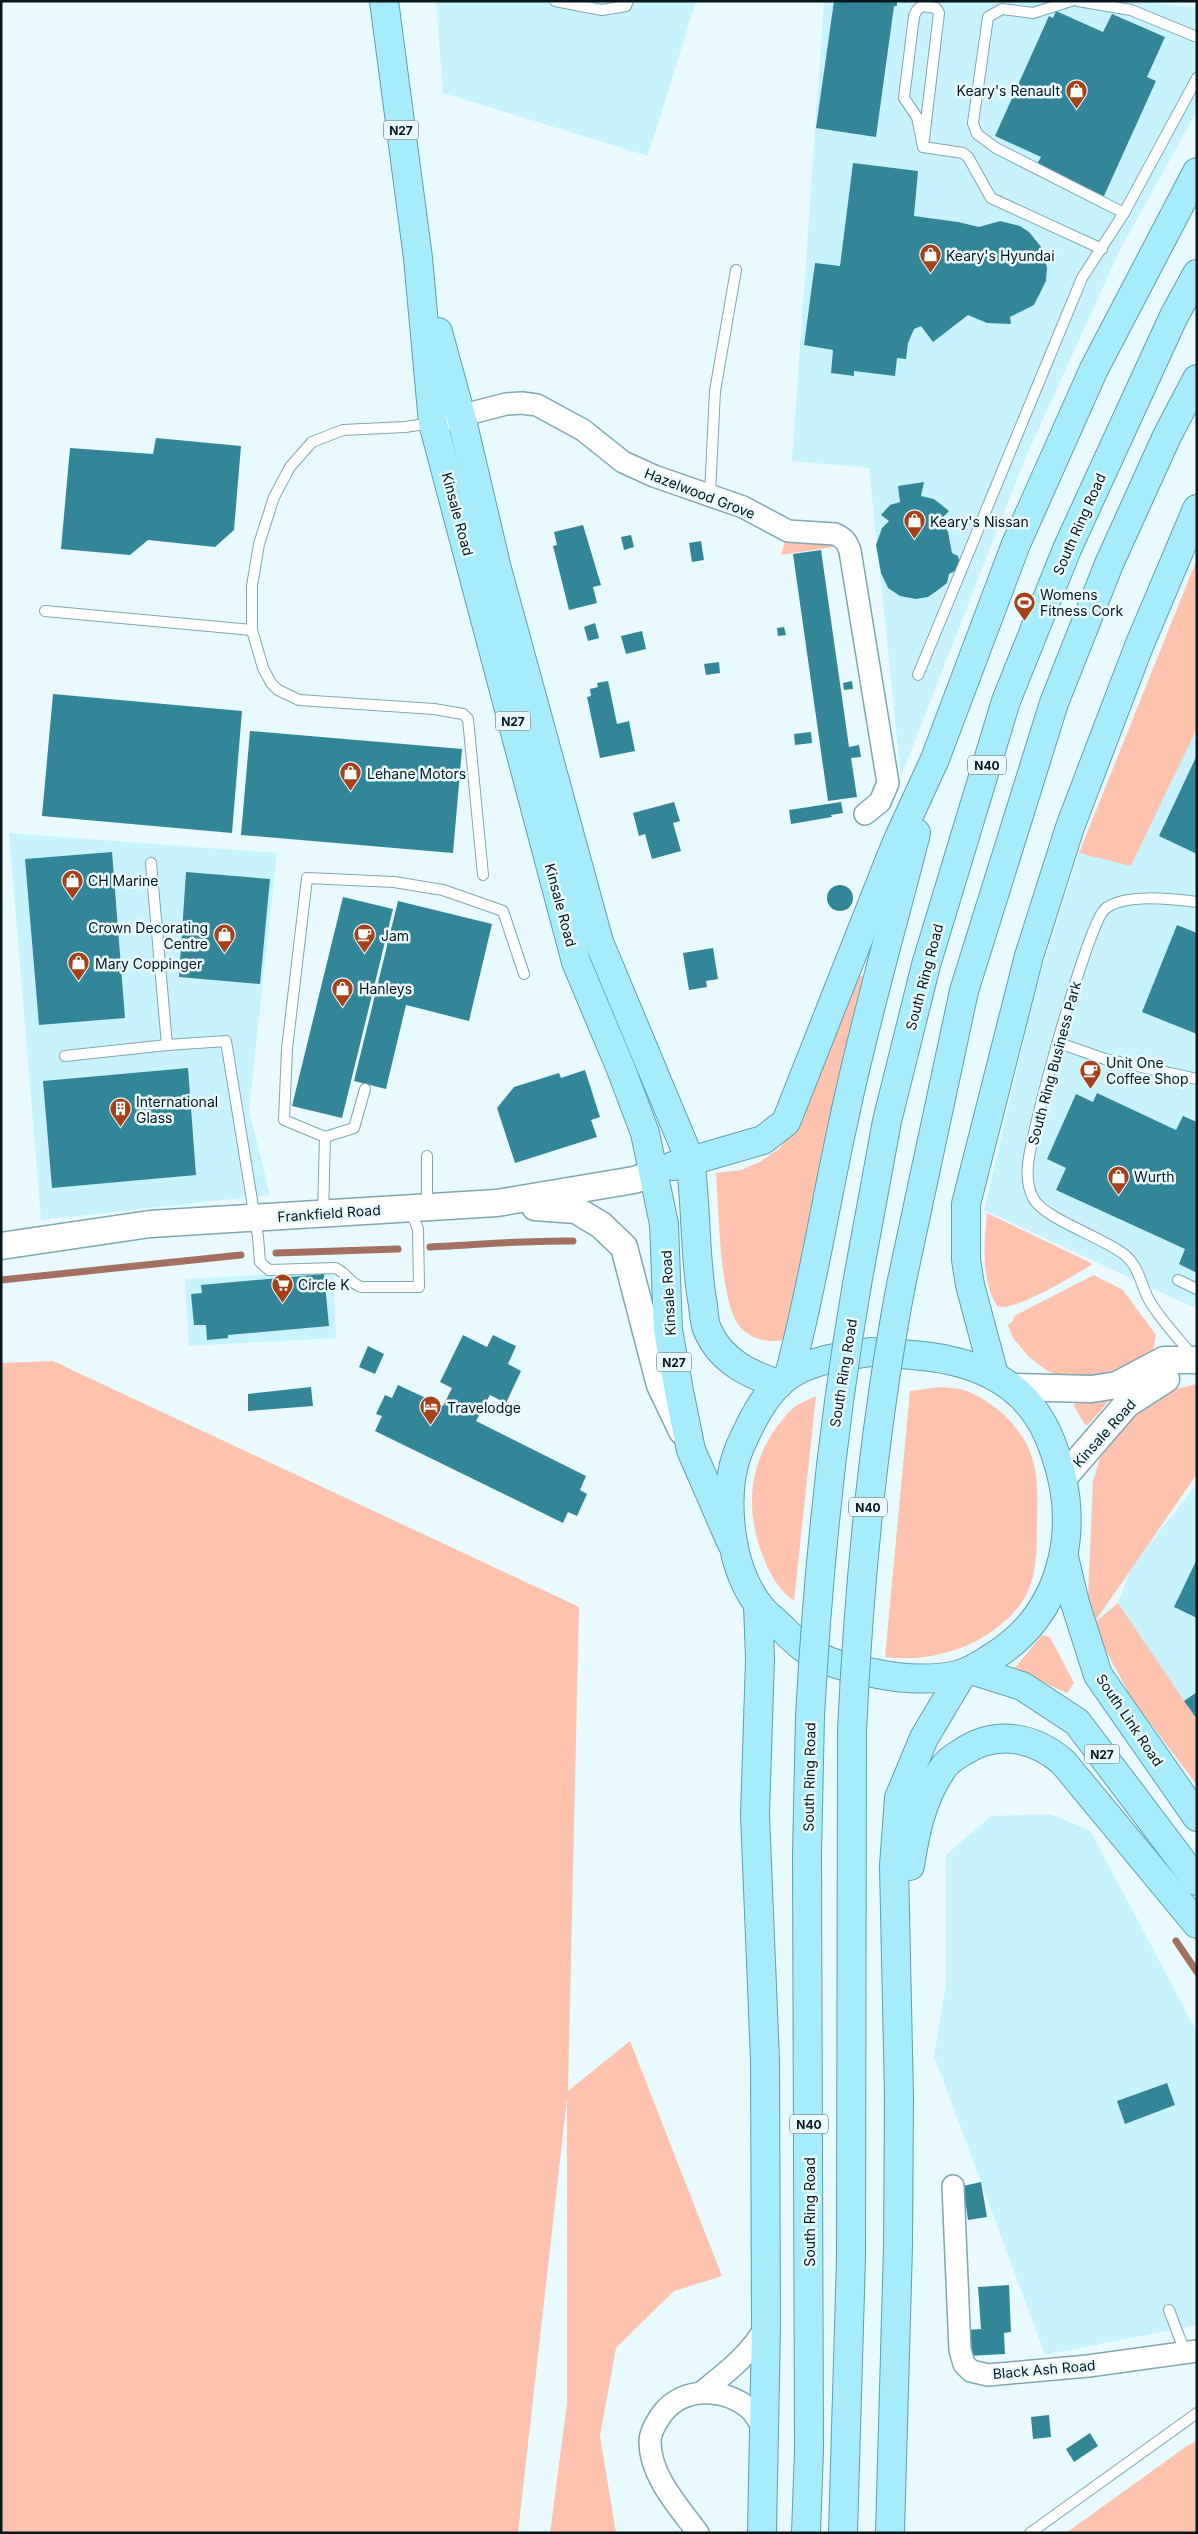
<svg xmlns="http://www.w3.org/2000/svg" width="1198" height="2534" viewBox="0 0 1198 2534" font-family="Inter,sans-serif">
  <rect width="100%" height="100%" fill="#e8fafe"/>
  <g fill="#c8f3fe">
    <polygon points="436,1 696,1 648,156 443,93"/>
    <polygon points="824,1 1143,1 1197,8 1197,111 1120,250 1025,459 901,777 869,468 792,461"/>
    <polygon points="1197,648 1197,1309 984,1210 1036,988 1079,853 1111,832"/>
    <polygon points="9,833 277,853 249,1110 270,1195 41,1220"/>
    <polygon points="333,1271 336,1338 189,1346 185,1279"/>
    <polygon points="1197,1484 1197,1736 1118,1603 1131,1567"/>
    <polygon points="1050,1814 1090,1830 1197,2032 1197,2325 1045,2355 934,2056 946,1983 946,1855 991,1816"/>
  </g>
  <g fill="#fec2ae">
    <polygon points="785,541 832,542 839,546 781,555"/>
    <polygon points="1197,559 1197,728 1131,866 1079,853"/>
    <path d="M863 976 784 1340C769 1343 752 1340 741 1328 719 1305 719 1207 716 1173L741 1170 760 1162 780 1148 796 1122 855 977Z"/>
    <path d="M987 1213 1093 1264C1076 1274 1014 1313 997 1306 981 1280 984 1243 987 1213Z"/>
    <polygon points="1094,1275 1123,1290 1156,1335 1153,1352 1121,1377 1061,1377 1046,1370 1028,1356 1013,1338 1008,1325 1013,1321 1014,1316"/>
    <polygon points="53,1361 579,1607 568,2091 630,2041 722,2276 674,2291 616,2348 600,2436 616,2533 550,2533 567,2403 567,2098 518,2533 1,2533 1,1363"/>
    <polygon points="1197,1384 1197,1474 1094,1623 1118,1603 1197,1720 1197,1785 1132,1699 1092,1625 1088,1598 1093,1481 1100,1458 1125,1425 1148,1401 1175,1389"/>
    <path d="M941 1387C949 1388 959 1388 967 1391 997 1403 1027 1432 1034 1464 1039 1485 1037 1508 1037 1529 1037 1553 1036 1585 1020 1605 988 1646 934 1663 885 1657L910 1391Z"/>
    <path d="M816 1396 794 1601C779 1590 771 1576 764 1559 742 1505 750 1453 790 1411 796 1404 808 1400 816 1396Z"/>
    <polygon points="1112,1397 1088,1425 1085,1425 1074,1406 1074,1404 1077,1403"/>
    <polygon points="1042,1635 1050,1637 1074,1683 1067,1693 1014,1669"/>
    <polygon points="1197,2441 1197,2533 1066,2533 1187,2446"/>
  </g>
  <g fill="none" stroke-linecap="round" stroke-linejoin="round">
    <g stroke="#a47160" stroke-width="7">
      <path d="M430 1247C478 1245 526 1240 573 1241"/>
      <polyline points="276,1253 398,1249"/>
      <polyline points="1,1280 241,1255"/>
      <polyline points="1176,1941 1197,1972"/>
    </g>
  </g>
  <g fill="#338698">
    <polygon points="834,1 897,1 897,6 894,6 876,137 816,128"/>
    <polygon points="1056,11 1103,32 1112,14 1165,37 1147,77 1156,81 1104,196 1036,166 1041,157 995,136 1049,16 1053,18"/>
    <polygon points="853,163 918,171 914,216 958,222 979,227 1000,221 1020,226 1029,232 1042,248 1047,268 1046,281 1034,305 1010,317 1011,324 987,323 968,315 933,342 921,326 914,329 908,343 906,359 897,358 895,376 854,371 854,376 831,373 833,350 804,345 815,263 840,266"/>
    <polygon points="156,438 241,446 234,530 215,547 148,540 130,555 61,549 70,448 153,454"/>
    <polygon points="924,482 921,496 934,499 949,511 941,519 948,532 952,553 958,556 960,563 957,570 949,574 947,583 938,590 928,597 916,599 900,596 888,588 881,573 876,545 882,528 889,521 881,515 890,505 900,502 898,486"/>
    <polygon points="583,525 601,585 593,587 597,603 569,610 553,546 557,545 554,532"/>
    <polygon points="631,535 634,547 624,550 621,537"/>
    <polygon points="701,541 704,560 692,562 689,543"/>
    <polygon points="821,550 849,747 859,745 861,757 851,758 857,797 828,801 793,554"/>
    <polygon points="595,623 599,638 588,641 584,627"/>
    <polygon points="784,627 786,635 778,636 777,628"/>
    <polygon points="642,631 646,649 626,654 621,636"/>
    <polygon points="719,662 720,673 706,675 704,664"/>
    <polygon points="608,681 617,724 629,721 635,751 600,758 587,697 591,696 590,689 598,687 597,683"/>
    <polygon points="852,681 853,689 844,690 843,683"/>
    <polygon points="53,694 242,711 232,833 42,816"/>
    <polygon points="250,731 462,749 453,853 241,835"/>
    <polygon points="811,732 812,743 795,745 794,734"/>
    <polygon points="1197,755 1197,854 1159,836"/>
    <polygon points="674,802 680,821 673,823 681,851 652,859 645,834 639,836 633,813"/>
    <polygon points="841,802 843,813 831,815 832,817 791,824 789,810"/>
    <polygon points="112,852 125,1018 39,1025 25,859"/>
    <polygon points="186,872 270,879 260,984 179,977"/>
    <circle cx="840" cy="898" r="13"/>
    <polygon points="343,897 393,909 342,1118 292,1106"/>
    <polygon points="398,901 492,924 469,1021 406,1005 386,1089 354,1081"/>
    <polygon points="1177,925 1197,933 1197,1034 1142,1012"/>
    <polygon points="713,948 718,979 706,981 707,987 689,990 683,953"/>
    <polygon points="188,1068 196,1175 52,1188 43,1081"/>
    <polygon points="585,1070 600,1117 591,1120 597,1137 515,1163 497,1108 514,1087 559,1073 561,1078"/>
    <polygon points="1097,1093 1176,1130 1183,1116 1197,1122 1197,1273 1179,1264 1185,1249 1056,1190 1066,1168 1047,1159 1076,1094 1093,1102"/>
    <polygon points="324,1274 329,1326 228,1335 228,1338 207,1340 206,1325 194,1325 191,1294 202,1293 201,1285"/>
    <polygon points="463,1335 487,1347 493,1335 516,1346 508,1364 521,1371 506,1403 490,1395 476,1421 586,1476 580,1490 587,1494 577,1516 568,1512 563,1523 375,1431 382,1416 376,1414 385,1395 392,1398 398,1385 443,1406 452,1388 440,1382"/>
    <polygon points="368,1346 384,1354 375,1374 359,1367"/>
    <polygon points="311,1387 313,1406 248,1411 248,1394"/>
    <polygon points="1197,1559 1197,1618 1174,1607"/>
    <polygon points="1197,1692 1197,1719 1184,1701"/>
    <polygon points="1167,2083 1175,2105 1125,2124 1117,2101"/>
    <polygon points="981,2182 987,2217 968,2220 963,2186"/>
    <polygon points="1009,2285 1011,2332 1004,2333 1005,2354 968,2356 967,2330 981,2329 978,2287"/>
    <polygon points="1049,2415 1051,2437 1033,2439 1031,2417"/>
    <polygon points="1090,2433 1098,2446 1074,2462 1066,2449"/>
  </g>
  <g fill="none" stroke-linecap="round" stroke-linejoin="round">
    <defs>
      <g id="service">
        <polyline points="555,1 602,10 626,6 628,1"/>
        <polyline points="1071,1 1033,13 1002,9 988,17 973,123 977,134 996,148 1124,213"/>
        <polyline points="1078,1 1131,10 1197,37"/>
        <polygon points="922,6 936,8 939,13 923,147 917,117 904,98 914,16 917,10"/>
        <polyline points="923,147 963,153 968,157 991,198 1102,249"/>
        <polyline points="432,423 405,427 343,430 312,442 290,467 274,497 259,544 252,586 252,630 263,668 271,683 278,690 299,700 434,709 463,714 468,719 483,875"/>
        <polyline points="710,494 715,391 736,270"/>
        <polyline points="45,611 252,630"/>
        <polyline points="918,675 1082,278 1124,213 1197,78"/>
        <path d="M151 863 167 1045 226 1041 258 1237 260 1262 269 1270 335 1268C346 1272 351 1285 362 1287H419L418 1229 410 1210"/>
        <polyline points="1059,1043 1105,1059 1197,1079"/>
        <polyline points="65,1056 167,1045"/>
        <polyline points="325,1137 354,1128 365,1089"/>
        <polyline points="427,1156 427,1207"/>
        <polyline points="323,1214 325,1137 284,1120 287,1049 307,878 394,882 443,890 503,911 524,974"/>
        <polyline points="1178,1280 1197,1289"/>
        <path d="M1194 1358C1179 1338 1159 1319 1148 1298 1140 1282 1139 1267 1125 1255 1103 1237 1044 1219 1033 1198 1028 1188 1027 1175 1028 1165 1030 1134 1088 923 1105 909 1124 893 1173 899 1197 902"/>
        <polyline points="1169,2310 1185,2352"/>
        <polyline points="1030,2533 1197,2413"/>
      </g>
      <g id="minor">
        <path d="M433 423 506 404 522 403 537 405 583 430 623 462 654 476 743 507 788 531 835 534C844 538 847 542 850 551L888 783 880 802 865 814"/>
        <polyline points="953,2186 960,2350 964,2364 971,2371 988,2375 1088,2366 1197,2351"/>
        <path d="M702 2392C727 2372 750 2355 766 2326"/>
        <path d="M698 2533C679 2507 650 2476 650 2442 650 2433 657 2421 662 2414 684 2385 726 2388 751 2410 756 2415 760 2423 763 2429"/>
      </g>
      <g id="tertiary">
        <polyline points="535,1207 576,1210 601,1225 624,1247 660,1385 682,1431"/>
        <polyline points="1,1246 150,1224 497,1203 634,1180 655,1173"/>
        <polyline points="1011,1387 1092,1389 1117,1385 1164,1360 1197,1360"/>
        <polyline points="1064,1477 1127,1404 1166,1379"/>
      </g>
      <g id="trunk">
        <polyline points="384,1 418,258 433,423 576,962 621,1069 645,1133 664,1224 668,1330 679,1391 691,1450 731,1542"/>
        <path d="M438 332 461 416 497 569 599 942 690 1160C697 1208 694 1257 703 1305 704 1313 704 1324 708 1331 721 1361 750 1375 779 1384"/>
        <polyline points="673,1166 763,1140 786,1122 896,844 935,759 1016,544 1094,369 1197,172"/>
        <polyline points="857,1284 887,1121 926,965 1006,701 1067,549 1174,316 1197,274"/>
        <polyline points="901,1285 964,991 1054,703 1109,564 1167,436 1197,379"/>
        <path d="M870 1352C918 1355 971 1356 1012 1388 1033 1404 1047 1428 1055 1453 1082 1530 1063 1615 991 1658 980 1665 970 1672 957 1675 929 1681 901 1679 873 1673 854 1669 835 1665 817 1656 804 1650 794 1640 784 1630 775 1621 764 1613 757 1603 740 1579 732 1547 730 1518 728 1489 731 1463 745 1436 755 1414 768 1390 788 1376 811 1360 843 1356 870 1352Z"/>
        <path d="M789 1375C812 1291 825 1204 844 1119 864 1023 892 928 916 833"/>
        <polyline points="994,1375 970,1285 966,1260 966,1204 1029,956 1070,827 1139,646 1197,509"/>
        <polyline points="1064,1557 1075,1603 1098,1675 1197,1817"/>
        <polyline points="758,1604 760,1659 755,1815 765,2060 766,2326 762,2533"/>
        <polyline points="971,1670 1022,1686 1077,1722 1197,1881"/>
        <path d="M910 1866C915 1833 922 1799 941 1771 946 1762 955 1756 964 1751 997 1730 1034 1737 1063 1762L1197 1924"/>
        <polyline points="806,2533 809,2450 807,1854 810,1716"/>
        <polyline points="843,2533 851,2257 852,1731"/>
        <polyline points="890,2533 898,2246 899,2097 894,1865 899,1798 924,1738 962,1674"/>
      </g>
    </defs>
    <use href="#service" stroke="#7da7b2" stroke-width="12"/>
    <use href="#minor" stroke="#7da7b2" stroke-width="24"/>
    <use href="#tertiary" stroke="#7da7b2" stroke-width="29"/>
    <use href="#trunk" stroke="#609ead" stroke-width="30"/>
    <use href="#service" stroke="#fff" stroke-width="10"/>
    <use href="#minor" stroke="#fff" stroke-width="21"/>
    <use href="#tertiary" stroke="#fff" stroke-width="26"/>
    <use href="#trunk" stroke="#a6ecfc" stroke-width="28"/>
    <defs>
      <g id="trunk-bridge">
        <path d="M810 1716C818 1569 832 1429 857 1284"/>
        <path d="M852 1731C859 1580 873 1433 901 1285"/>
      </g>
    </defs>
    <use href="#trunk-bridge" stroke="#609ead" stroke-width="30" stroke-linecap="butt"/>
    <use href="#trunk-bridge" stroke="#a6ecfc" stroke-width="28"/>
  </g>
  <defs>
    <symbol id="shop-pin" viewBox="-11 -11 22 30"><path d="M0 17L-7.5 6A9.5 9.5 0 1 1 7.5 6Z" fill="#a64019" stroke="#e8fafe"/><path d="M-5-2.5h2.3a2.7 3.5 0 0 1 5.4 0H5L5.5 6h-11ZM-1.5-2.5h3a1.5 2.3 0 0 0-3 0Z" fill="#fff"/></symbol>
    <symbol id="stadium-pin" viewBox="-11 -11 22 30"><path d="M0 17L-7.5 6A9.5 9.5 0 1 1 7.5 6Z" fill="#a64019" stroke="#e8fafe"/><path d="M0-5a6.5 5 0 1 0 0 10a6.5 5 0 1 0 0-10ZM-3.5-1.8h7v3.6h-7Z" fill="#fff"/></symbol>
    <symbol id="cafe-pin" viewBox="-11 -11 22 30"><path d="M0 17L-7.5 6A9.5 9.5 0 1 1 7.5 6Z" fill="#a64019" stroke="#e8fafe"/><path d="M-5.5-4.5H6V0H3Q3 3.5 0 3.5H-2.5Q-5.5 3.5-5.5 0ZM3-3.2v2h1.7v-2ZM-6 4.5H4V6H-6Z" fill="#fff"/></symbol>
    <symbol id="building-pin" viewBox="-11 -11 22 30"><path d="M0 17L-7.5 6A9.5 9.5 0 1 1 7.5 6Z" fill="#a64019" stroke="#e8fafe"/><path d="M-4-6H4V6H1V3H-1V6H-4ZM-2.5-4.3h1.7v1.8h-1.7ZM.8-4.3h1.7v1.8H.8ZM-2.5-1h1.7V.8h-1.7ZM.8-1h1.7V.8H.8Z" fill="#fff"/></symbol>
    <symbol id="supermarket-pin" viewBox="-11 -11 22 30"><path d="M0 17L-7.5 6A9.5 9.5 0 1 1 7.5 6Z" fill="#a64019" stroke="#e8fafe"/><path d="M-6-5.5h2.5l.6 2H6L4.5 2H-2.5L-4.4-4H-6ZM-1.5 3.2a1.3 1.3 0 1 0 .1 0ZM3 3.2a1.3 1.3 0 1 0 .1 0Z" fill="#fff"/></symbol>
    <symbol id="hotel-pin" viewBox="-11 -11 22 30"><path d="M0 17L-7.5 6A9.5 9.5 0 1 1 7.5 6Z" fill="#a64019" stroke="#e8fafe"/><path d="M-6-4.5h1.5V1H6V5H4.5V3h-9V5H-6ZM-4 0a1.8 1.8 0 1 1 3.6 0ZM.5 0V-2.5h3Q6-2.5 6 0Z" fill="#fff"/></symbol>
  </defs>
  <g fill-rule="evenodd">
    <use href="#shop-pin" x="1064" y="78" width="25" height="34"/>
    <use href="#shop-pin" x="918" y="242" width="25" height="34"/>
    <use href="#shop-pin" x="902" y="508" width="25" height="34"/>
    <use href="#stadium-pin" x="1012" y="590" width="25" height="34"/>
    <use href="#shop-pin" x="338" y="760" width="25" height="34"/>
    <use href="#shop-pin" x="60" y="868" width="25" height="34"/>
    <use href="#shop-pin" x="212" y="922" width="25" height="34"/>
    <use href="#cafe-pin" x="352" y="922" width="25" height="34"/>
    <use href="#shop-pin" x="66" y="950" width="25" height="34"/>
    <use href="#shop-pin" x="330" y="976" width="25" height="34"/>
    <use href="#cafe-pin" x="1078" y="1058" width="25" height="34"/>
    <use href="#building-pin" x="108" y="1096" width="25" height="34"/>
    <use href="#shop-pin" x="1106" y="1164" width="25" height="34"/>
    <use href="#supermarket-pin" x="270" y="1272" width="25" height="34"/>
    <use href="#hotel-pin" x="418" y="1394" width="25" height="34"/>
  </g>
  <g text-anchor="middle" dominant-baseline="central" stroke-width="5" stroke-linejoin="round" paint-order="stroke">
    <g fill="#e8fafe" stroke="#4a5b5f" stroke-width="1">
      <rect x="383.5" y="120.5" width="35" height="19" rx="4"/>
      <rect x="495.5" y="711.5" width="35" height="19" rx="4"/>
      <rect x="968" y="755.5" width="38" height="19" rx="4"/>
      <rect x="656.5" y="1352.5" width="35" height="19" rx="4"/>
      <rect x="849" y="1497.5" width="38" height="19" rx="4"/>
      <rect x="1084.5" y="1744.5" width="35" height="19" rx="4"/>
      <rect x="790" y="2114.5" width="38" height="19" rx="4"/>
    </g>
    <g font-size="12" font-weight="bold" fill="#06171b">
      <text x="401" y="130">N27</text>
      <text x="513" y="721">N27</text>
      <text x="987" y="765">N40</text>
      <text x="674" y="1362">N27</text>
      <text x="868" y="1507">N40</text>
      <text x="1102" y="1754">N27</text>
      <text x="809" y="2124">N40</text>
    </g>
    <g font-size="14" fill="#06171b" stroke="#e8fafe" text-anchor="start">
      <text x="1060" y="90" text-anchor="end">Keary's Renault</text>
      <text x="946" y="255">Keary's Hyundai</text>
      <text x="930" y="521">Keary's Nissan</text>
      <text x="1040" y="594">Womens<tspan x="1040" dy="16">Fitness Cork</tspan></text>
      <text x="367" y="773">Lehane Motors</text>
      <text x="88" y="880">CH Marine</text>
      <text x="208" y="927" text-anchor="end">Crown Decorating<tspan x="208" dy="16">Centre</tspan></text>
      <text x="381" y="935">Jam</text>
      <text x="95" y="963">Mary Coppinger</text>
      <text x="359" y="988">Hanleys</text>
      <text x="1106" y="1062">Unit One<tspan x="1106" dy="16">Coffee Shop</tspan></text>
      <text x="136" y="1101">International<tspan x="136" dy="16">Glass</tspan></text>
      <text x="1134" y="1176">Wurth</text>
      <text x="298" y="1284">Circle K</text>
      <text x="447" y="1407">Travelodge</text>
    </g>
    <g font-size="14" fill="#06171b" stroke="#e8fafe">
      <text transform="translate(700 493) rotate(21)">Hazelwood Grove</text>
      <text transform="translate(458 514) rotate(75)">Kinsale Road</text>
      <text transform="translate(1079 524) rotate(-66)">South Ring Road</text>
      <text transform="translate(561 905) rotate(75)">Kinsale Road</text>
      <text transform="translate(924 977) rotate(-75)">South Ring Road</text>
      <text transform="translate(1054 1063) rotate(-75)">South Ring Business Park</text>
      <text transform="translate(329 1213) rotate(-4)">Frankfield Road</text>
      <text transform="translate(668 1293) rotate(-93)">Kinsale Road</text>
      <text transform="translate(843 1373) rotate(-81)">South Ring Road</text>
      <text transform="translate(1104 1433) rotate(-48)">Kinsale Road</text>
      <text transform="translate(1130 1720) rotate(56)">South Link Road</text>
      <text transform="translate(809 1777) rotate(-89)">South Ring Road</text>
      <text transform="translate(809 2212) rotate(-90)">South Ring Road</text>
      <text transform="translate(1044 2369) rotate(-5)">Black Ash Road</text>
    </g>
  </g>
  <rect width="1198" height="2534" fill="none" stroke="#06171b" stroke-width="5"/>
</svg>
